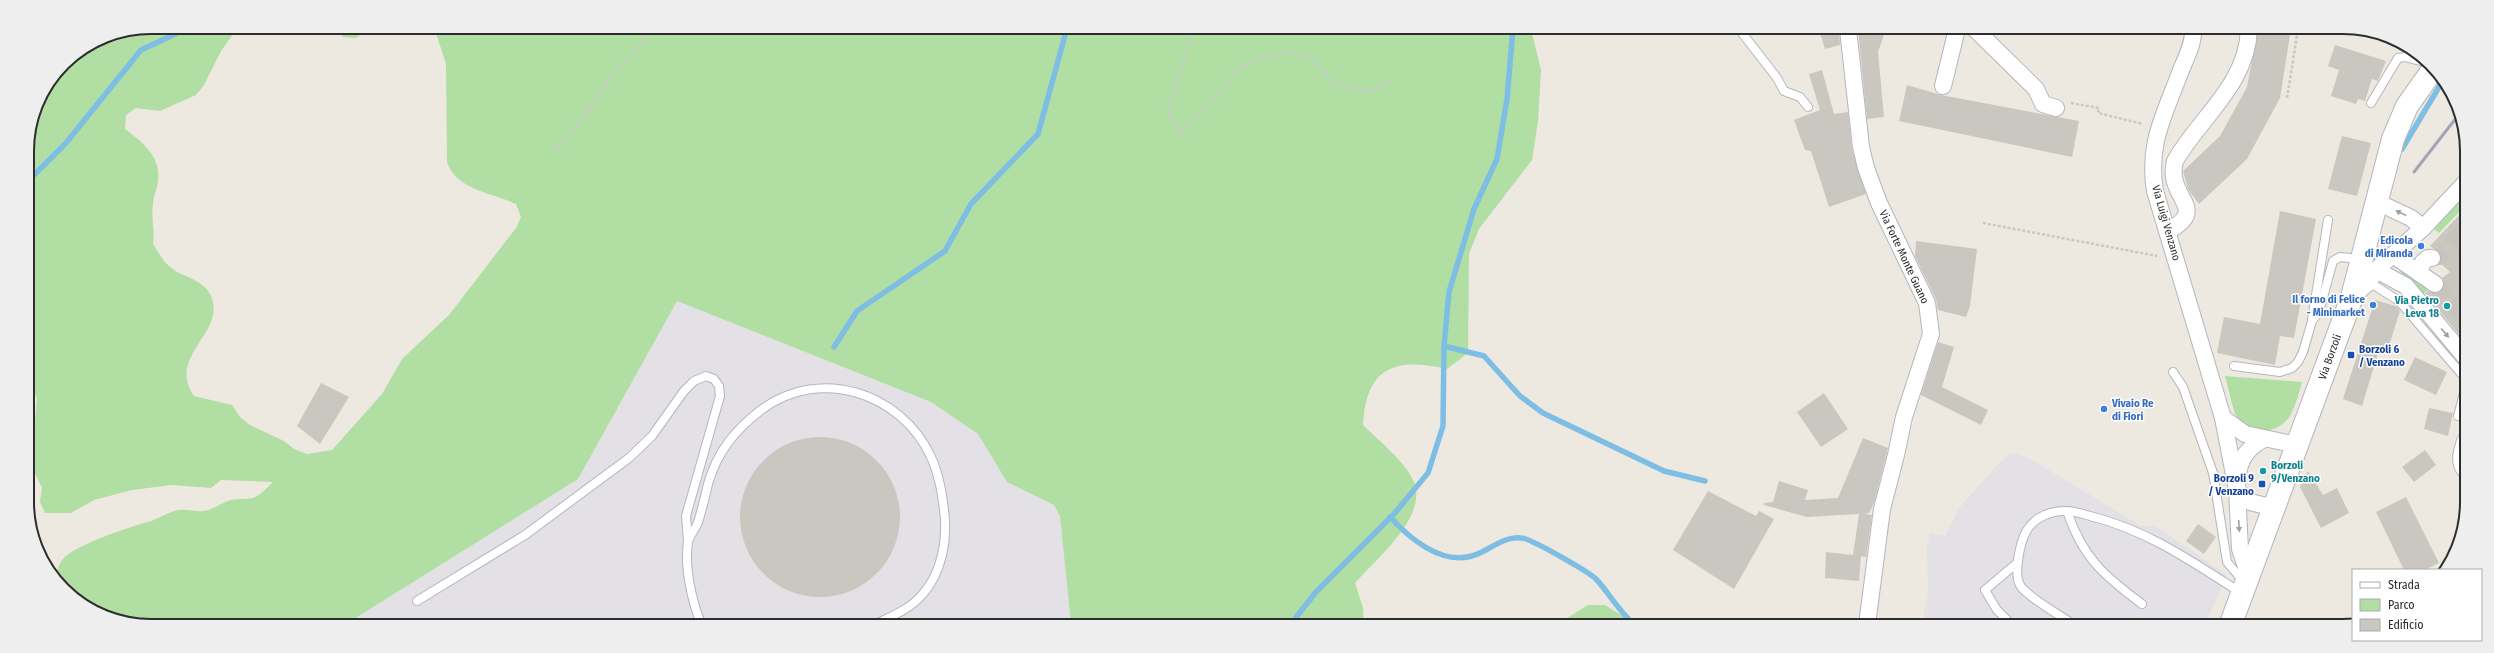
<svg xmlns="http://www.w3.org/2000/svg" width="2494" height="653" viewBox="0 0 2494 653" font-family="'Fira Sans Condensed',sans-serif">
  <rect width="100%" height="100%" fill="#ede9e1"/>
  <g fill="#e3e0e6">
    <polygon points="677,301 931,402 978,434 1007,482 1054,505 1060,516 1071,624 346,624 578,479"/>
    <polygon points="2011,453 2020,455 2034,461 2141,526 2156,526 2227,575 2208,618 2207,626 1922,625 1928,593 1927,547 1930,533 1945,536 1959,508 1998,464"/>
  </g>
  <g fill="#b1dea3">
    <path d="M151 27H241L236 30 221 51 204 85 196 95 160 111 136 108 126 115 125 129C142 142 161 156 158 180 158 188 153 196 153 204 151 218 155 231 153 244 158 251 163 261 169 266 182 278 203 278 211 296 227 333 166 355 194 396L232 405 240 417 250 425 284 441 294 449 307 454 332 450 382 394 402 359 449 315 516 228 521 217 516 204C493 193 456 190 447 162L446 64 434 27 1531 29 1541 70 1538 121 1532 160 1479 229 1469 254 1468 353 1447 369C1395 357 1366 367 1363 425 1378 440 1406 462 1414 482 1428 517 1376 559 1355 583L1363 608 1364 625 1071 624 1060 516 1054 505 1007 482 978 434 931 402 677 301 578 479 346 624H127C106 616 37 591 63 559 75 545 129 527 148 522 159 519 169 511 179 510 187 509 195 512 203 511 213 510 219 504 228 501 235 498 244 500 252 498 259 497 268 487 273 482L221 480 211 488 172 485 132 490 94 500 71 513H45L40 502 42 488 31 465 37 399 29 375 27 143 37 103 63 63 104 36Z"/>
    <polygon points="335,27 370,27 356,38 343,37"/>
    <polygon points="2465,194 2465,206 2439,233 2433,228"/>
    <polygon points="2403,267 2432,286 2421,296 2399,270"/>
    <path d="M2225 376 2302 382C2299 393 2296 404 2291 414 2282 433 2251 438 2238 420 2233 412 2228 386 2225 376Z"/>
    <polygon points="1588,605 1605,605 1637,625 1556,625"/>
  </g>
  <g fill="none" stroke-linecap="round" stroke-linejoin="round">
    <g stroke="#7ebee4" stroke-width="5.5">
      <polyline points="2402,149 2439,87 2444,82"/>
      <polyline points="27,182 66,143 141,50 190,27"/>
      <polyline points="1444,346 1484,356 1520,396 1543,413 1664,471 1705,481"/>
      <polyline points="834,347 857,311 945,251 971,204 1038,134 1067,28"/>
      <path d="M1390 517C1413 542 1447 570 1482 552 1494 546 1507 536 1521 538 1530 538 1589 572 1596 579 1610 594 1619 612 1635 625"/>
      <polyline points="1290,625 1316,592 1394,514 1428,473 1443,426 1444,346 1449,292 1474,209 1497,159 1507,99 1513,28"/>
    </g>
  </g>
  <g fill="#c9c7bf">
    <polygon points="1819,29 1839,29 1840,45 1825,49"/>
    <polygon points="1858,29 1886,29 1886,34 1884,35 1878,52 1884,117 1867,119"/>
    <polygon points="2258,29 2291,29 2280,98 2247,159 2199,204 2188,189 2183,171 2220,136 2247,87"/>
    <polygon points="2335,45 2386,61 2378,81 2372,79 2365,101 2358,99 2356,104 2331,96 2339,70 2328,66"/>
    <polygon points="1822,70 1834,114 1848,112 1852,149 1866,194 1829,207 1811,151 1805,150 1794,120 1820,110 1809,74"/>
    <polygon points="1907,85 1941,95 2079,121 2072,157 1899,121"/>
    <polygon points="2342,136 2371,143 2357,196 2328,189"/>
    <polygon points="2465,209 2465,342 2425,293 2428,291 2434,293 2439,292 2444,285 2442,278 2450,272 2440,263 2440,253 2430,246"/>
    <polygon points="2280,211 2316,219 2294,338 2280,336 2275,365 2217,353 2224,317 2260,324"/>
    <polygon points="1916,241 1977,249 1970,306 1966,317 1938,310 1936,299 1915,256"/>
    <polygon points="2375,300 2396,306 2400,311 2387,352 2379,350 2362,406 2343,399"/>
    <polygon points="1938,342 1954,347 1942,387 1988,410 1981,425 1921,395"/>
    <polygon points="2415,357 2447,372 2436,395 2404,380"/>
    <polygon points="321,383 349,397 320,444 297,426"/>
    <polygon points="1824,393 1848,429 1821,447 1797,412"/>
    <polygon points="2429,408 2453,413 2448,436 2424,429"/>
    <circle cx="820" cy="517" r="80"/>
    <polygon points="1863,438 1888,448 1874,503 1869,513 1865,514 1872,515 1866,557 1861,556 1859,581 1825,578 1826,552 1853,555 1859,514 1807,517 1764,505 1764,503 1773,502 1779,481 1808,490 1805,500 1838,498"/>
    <polygon points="2425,450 2436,465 2414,482 2402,467"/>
    <polygon points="2308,471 2323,495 2337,488 2349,513 2321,528 2300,487"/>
    <polygon points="1708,491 1756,516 1759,511 1774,519 1734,589 1673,550"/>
    <polygon points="2406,497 2439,563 2424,570 2404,570 2376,512"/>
    <polygon points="2198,524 2216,537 2204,554 2186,541"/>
  </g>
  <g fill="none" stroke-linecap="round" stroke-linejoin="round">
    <g stroke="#c7c3bd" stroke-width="16" stroke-dasharray="16 8" stroke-linecap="butt">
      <polyline points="2432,258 2439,257 2465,229"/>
      <polyline points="2435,284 2465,318"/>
    </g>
    <defs>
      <g id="service">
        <polyline points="1739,29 1777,78 1784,91 1800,97 1808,107"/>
        <polyline points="2371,103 2398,58 2405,57 2431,64"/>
        <polyline points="2369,282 2399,301 2465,378"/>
        <polyline points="2312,320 2328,220"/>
        <polyline points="2234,366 2280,372 2292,368 2298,362 2303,352 2312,321 2319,312 2333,261 2340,257 2360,259"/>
        <polyline points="2173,372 2183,387 2213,473 2227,562 2244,582"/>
        <polyline points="2458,416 2465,389"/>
        <path d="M2067 511C2083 558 2103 575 2142 604"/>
        <polyline points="417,601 525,535 629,458 652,436 684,391 694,381 706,376 714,379 719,386 720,396 686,516 688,541"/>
        <path d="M701 624C692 601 684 567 688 542 690 535 696 528 698 522 702 510 705 497 708 484 717 452 735 430 761 410 819 366 901 392 931 457 939 474 942 492 944 510 948 539 942 573 922 595 910 609 892 616 876 624"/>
        <polyline points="2012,625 1997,610 1985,590 2017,563"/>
        <path d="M2074 625C2059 614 2035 602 2022 588 2012 577 2020 542 2027 530 2035 517 2052 510 2067 511 2074 511 2083 514 2090 516 2147 530 2193 562 2241 593"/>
      </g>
      <g id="minor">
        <polyline points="1848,29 1861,147 1866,168 1879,203 1927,303 1931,334 1904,417 1896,455 1882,509 1867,625"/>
        <polyline points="1975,29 2036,89 2043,104 2056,108"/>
        <path d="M2193 29C2194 43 2186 58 2181 70 2165 114 2147 143 2155 191L2223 418 2237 490 2240 549 2249 576"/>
        <polyline points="1943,86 1957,29"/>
        <polyline points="2375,201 2411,218 2423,228"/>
        <path d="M2168 231C2211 208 2165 198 2175 161 2201 116 2247 85 2249 29"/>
        <polyline points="2393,255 2435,284"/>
        <polyline points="2376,270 2406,286 2465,357"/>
        <polyline points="2419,273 2423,262 2428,258 2432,258"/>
        <polyline points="2352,297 2369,282 2376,270 2423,228 2465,183"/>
        <polyline points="2223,418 2245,434 2297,445"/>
        <path d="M2264 439C2242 450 2237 466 2237 490L2250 502 2274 508"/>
        <path d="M2465 470C2458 461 2462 451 2465 441"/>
      </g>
      <polyline id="secondary" points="2230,626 2352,297 2393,139 2407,106 2434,68"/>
    </defs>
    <use href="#service" stroke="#b4b5bf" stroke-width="10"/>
    <use href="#minor" stroke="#b4b5bf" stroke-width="18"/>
    <use href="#secondary" stroke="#b4b5bf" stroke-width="24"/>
    <g stroke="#c8c8c8" stroke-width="2.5" stroke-dasharray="3 2" stroke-linecap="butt">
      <polyline points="1194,28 1168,111 1180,132 1206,108 1240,67 1264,57 1287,52 1311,59 1334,83 1357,90 1373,91 1391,80"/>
      <polyline points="2287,98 2298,29"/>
      <polyline points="2071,103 2099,108 2098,113 2143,124"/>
      <polyline points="555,150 584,118 613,73 644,40 651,28"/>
      <polyline points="1983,223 2157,256"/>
      <polyline points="2439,241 2465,214"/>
      <polyline points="2446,249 2465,266"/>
      <polyline points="2451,277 2465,293"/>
    </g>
    <use href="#service" stroke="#fff" stroke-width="8"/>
    <use href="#minor" stroke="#fff" stroke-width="16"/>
    <use href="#secondary" stroke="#fff" stroke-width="22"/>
    <polyline stroke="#a4a4b5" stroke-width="3" points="2414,172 2460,113"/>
  </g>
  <defs><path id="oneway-solid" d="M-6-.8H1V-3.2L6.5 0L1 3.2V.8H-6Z"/></defs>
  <g fill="#a0a0a0">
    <use href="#oneway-solid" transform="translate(2401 213) rotate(-154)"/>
    <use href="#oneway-solid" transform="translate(2445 333) rotate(50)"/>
    <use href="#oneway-solid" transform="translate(2239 526) rotate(87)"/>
  </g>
  <g fill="#3f7fe0" stroke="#fff" stroke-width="1.5">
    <circle cx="2421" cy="246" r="4"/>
    <circle cx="2373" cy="305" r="4"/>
    <circle cx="2104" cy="409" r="4"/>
  </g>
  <g fill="#0f9aa8" stroke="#fff" stroke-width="1.5">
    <circle cx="2447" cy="306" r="4"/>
    <circle cx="2263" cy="471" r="4"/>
  </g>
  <g fill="#1a4fb4" stroke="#fff" stroke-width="1.5">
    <rect x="2347" y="351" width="8" height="8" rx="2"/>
    <rect x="2258" y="480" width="8" height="8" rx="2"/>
  </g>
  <g text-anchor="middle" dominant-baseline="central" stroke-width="3" stroke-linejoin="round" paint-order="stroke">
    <g font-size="11" fill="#2d2d2d" stroke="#fff">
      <text transform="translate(2166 223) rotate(74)">Via Luigi Venzano</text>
      <text transform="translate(1904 257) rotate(65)">Via Forte Monte Guano</text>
      <text transform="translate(2330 357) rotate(-70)">Via Borzoli</text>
    </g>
    <g font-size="11" font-weight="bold" fill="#366cbe" stroke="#fff" text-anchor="end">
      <text x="2413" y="240">Edicola<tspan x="2413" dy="13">di Miranda</tspan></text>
      <text x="2365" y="299">Il forno di Felice<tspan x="2365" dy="13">- Minimarket</tspan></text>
      <text x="2112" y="403" text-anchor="start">Vivaio Re<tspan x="2112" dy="13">di Fiori</tspan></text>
    </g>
    <g font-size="11" font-weight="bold" fill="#0d838f" stroke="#fff" text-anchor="end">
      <text x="2439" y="300">Via Pietro<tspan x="2439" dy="13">Leva 18</tspan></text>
      <text x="2271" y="465" text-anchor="start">Borzoli<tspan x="2271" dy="13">9/Venzano</tspan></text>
    </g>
    <g font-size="11" font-weight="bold" fill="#164399" stroke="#fff" text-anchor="start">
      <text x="2359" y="349">Borzoli 6<tspan x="2359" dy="13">/ Venzano</tspan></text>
      <text x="2254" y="478" text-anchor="end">Borzoli 9<tspan x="2254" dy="13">/ Venzano</tspan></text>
    </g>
  </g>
  <path d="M0 0H2494V653H0ZM151 34H2343A117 117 0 0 1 2460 151V502A117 117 0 0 1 2343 619H151A117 117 0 0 1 34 502V151A117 117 0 0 1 151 34Z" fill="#eee" fill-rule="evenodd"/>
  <path fill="none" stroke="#2d2d2d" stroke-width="2" d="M151 34H2343A117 117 0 0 1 2460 151V502A117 117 0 0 1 2343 619H151A117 117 0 0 1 34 502V151A117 117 0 0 1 151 34Z"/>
  <rect x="2352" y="569" width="130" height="72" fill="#ffffff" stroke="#ababab"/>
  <rect x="2360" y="582" width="20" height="6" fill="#ffffff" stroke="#ababab"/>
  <text x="2388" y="589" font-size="12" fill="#2d2d2d">Strada</text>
  <rect x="2360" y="599" width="20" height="12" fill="#b1dea3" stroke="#ababab"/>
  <text x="2388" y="609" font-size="12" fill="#2d2d2d">Parco</text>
  <rect x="2360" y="619" width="20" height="12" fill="#c9c7bf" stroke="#ababab"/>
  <text x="2388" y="629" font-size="12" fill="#2d2d2d">Edificio</text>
</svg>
